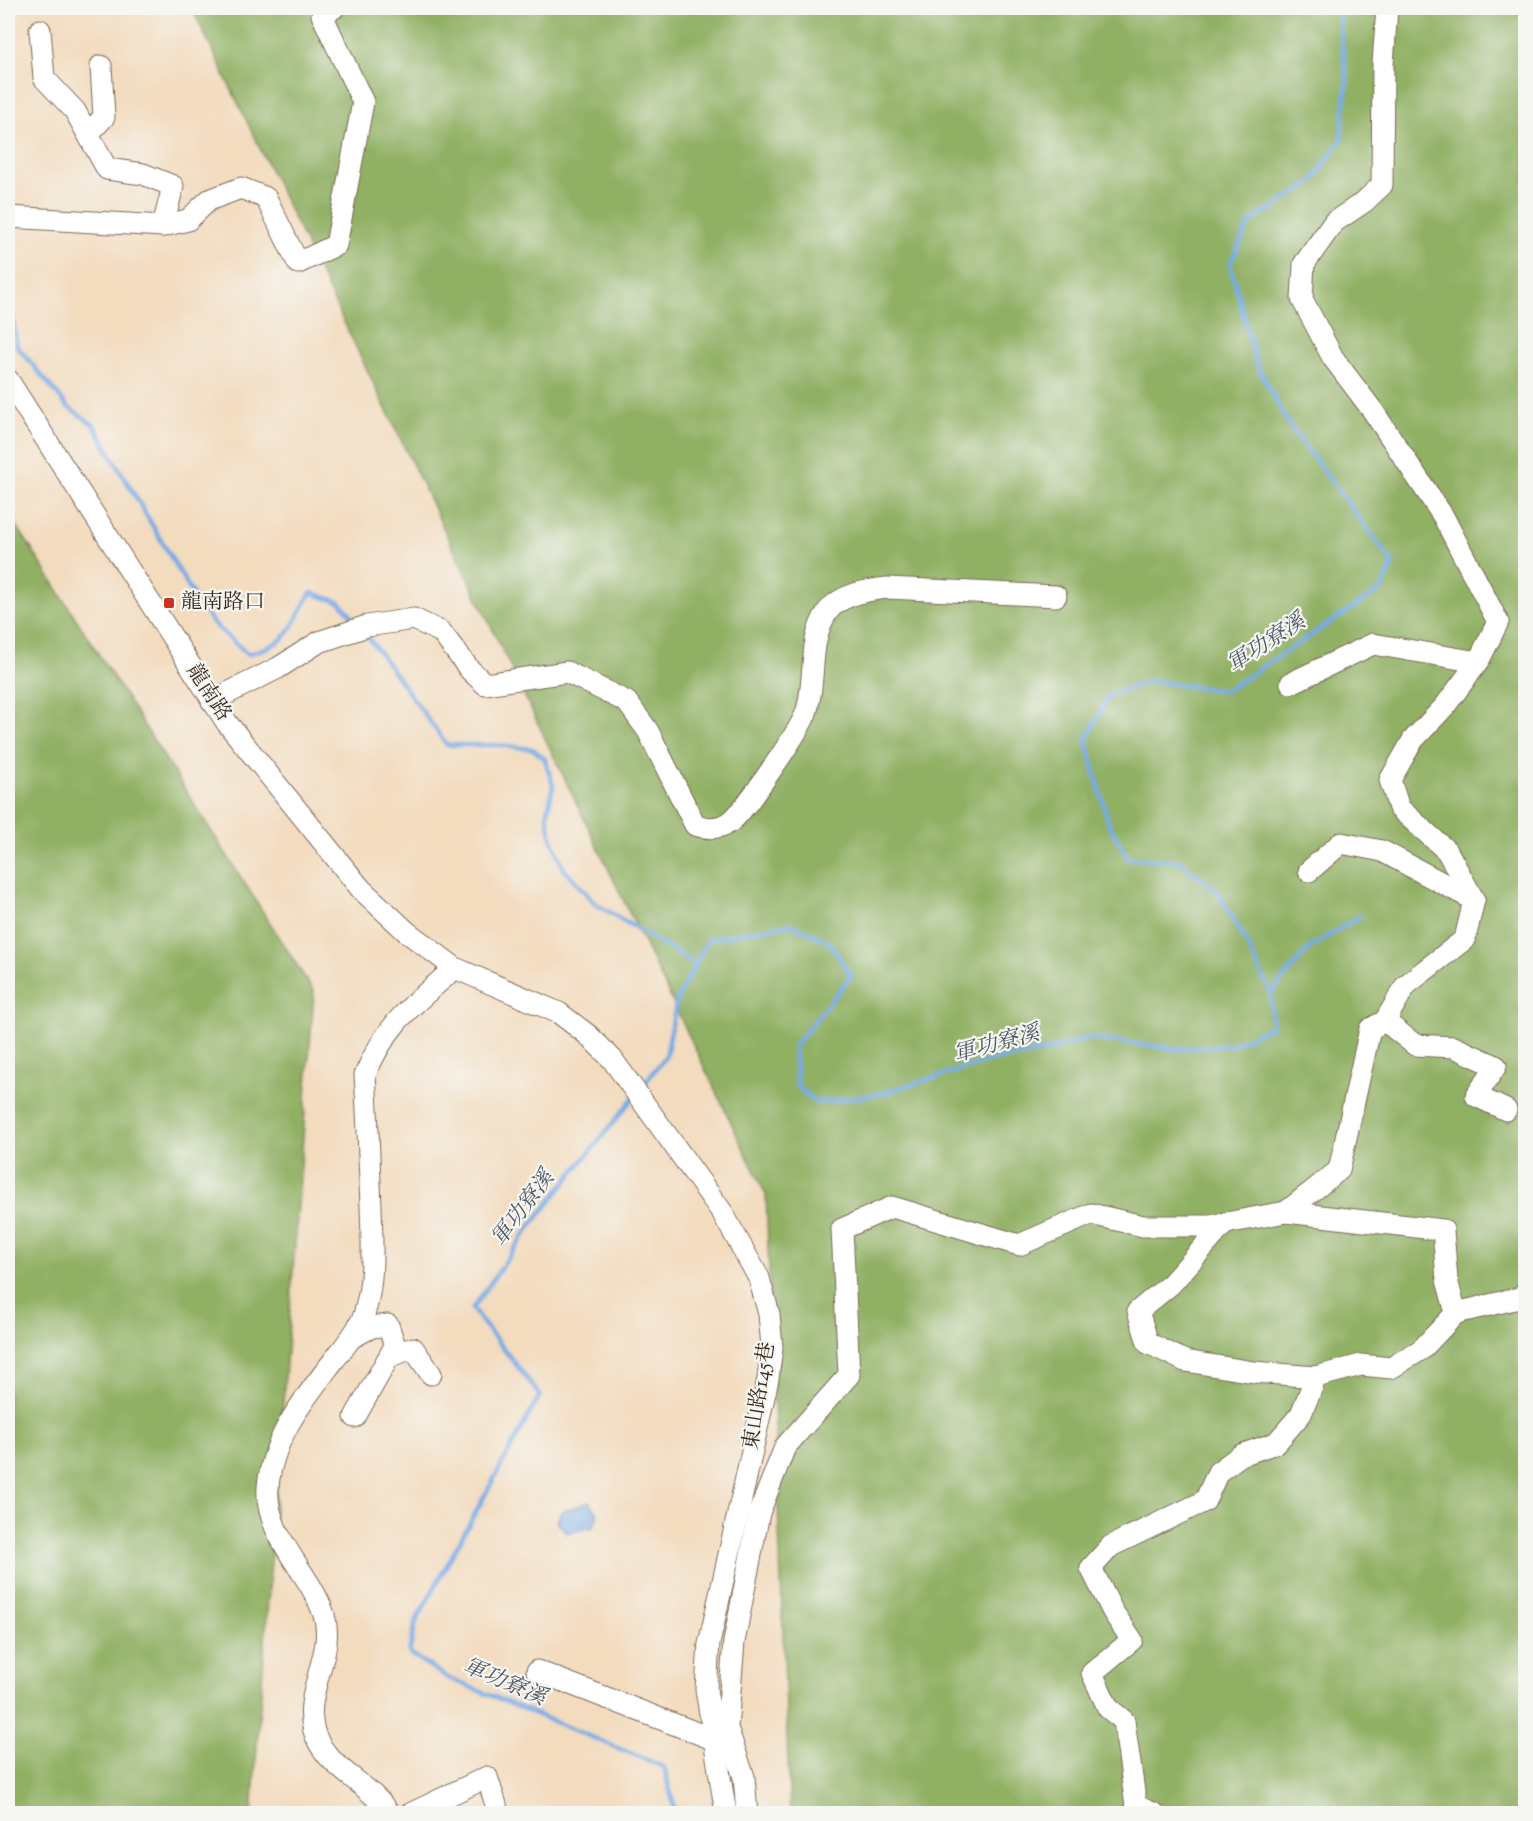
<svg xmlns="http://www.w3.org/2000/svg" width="1533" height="1821" viewBox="0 0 1533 1821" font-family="'Sorts Mill Goudy','Noto Serif TC',serif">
  <rect width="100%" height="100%" fill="#f6f6f2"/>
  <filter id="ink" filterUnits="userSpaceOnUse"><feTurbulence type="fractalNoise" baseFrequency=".0167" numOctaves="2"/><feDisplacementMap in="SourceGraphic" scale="12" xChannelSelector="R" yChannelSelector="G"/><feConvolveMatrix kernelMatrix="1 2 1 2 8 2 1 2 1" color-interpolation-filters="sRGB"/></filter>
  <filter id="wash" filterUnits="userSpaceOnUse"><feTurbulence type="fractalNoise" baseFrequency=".008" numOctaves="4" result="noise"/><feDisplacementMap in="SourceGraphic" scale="24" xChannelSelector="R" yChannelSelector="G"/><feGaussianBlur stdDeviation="1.35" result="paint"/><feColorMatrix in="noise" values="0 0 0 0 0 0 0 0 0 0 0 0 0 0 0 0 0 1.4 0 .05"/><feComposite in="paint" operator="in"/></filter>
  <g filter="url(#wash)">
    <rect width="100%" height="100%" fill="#f3dbbe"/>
    <g fill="#90b063" stroke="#666d40" stroke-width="1.5">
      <polygon points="192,8 1525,8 1525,1813 790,1813 766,1195"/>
      <polygon points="8,512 314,992 252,1813 8,1813"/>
    </g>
    <polygon fill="#76abe4" stroke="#586a81" stroke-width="1.5" points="589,1502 598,1514 593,1527 567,1533 557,1522 561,1512"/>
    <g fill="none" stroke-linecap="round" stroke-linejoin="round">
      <g stroke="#76abe4" stroke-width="4.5">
        <path d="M8 292 17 346 68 407 93 424 189 588 212 622 247 654C295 641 287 631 311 593L340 602 357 622"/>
        <polyline points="366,634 447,745 498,745 533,749 545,759 553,785 547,816 552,839 564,869 596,904 696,964"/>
        <polyline points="1271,993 1309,948 1360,916"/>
        <polyline points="640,1089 666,1056 677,999 709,939 791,924 829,942 851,976 794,1046 797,1086 817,1103 879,1094 993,1060 1047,1051 1088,1038 1177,1049 1232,1045 1272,1026 1271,993 1242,934 1216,890 1179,861 1128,858 1109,824 1086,740 1109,695 1152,681 1225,691 1382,589 1393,563 1289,425 1256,363 1230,264 1250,222 1311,183 1341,140 1347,81 1339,22 1341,8"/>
        <polyline points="633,1098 532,1224 472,1309 540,1395 416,1621 409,1653 448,1678 664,1767 676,1814"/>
      </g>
    </g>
  </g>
  <g filter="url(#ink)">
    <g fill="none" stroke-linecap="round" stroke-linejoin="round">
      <defs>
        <g id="minor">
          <polyline points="40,30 44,78 75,111 107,169 143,174 173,186 163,226"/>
          <polyline points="88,134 104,117 101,66"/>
          <polyline points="8,217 163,226 188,220 209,200 241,188 266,198 298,263 336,245 363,102 322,15 334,8"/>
          <polyline points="8,380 227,723 361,889 407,932 455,968 559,1013 588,1035 612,1059 722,1212 759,1278 769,1314 772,1347 768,1379 709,1644 706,1689 726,1814"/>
          <polyline points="1291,683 1373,644 1478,662"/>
          <path d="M212 701 278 668 319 642 367 626 414 619 441 632 470 670 485 684 567 672 627 702 648 731 695 825C707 829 719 829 730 822 744 812 800 730 806 713 817 681 807 640 828 611 841 594 868 590 887 588L1056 596"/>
          <polyline points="1309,871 1341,843 1382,851 1474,900"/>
          <polyline points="1385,1021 1415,1045 1454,1047 1496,1066 1476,1096 1506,1110"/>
          <polyline points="1286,1212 1339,1170 1370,1029 1385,1021 1406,985 1465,939 1474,900 1447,851 1399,808 1390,780 1413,740 1445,706 1478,662 1498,622 1443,516 1373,411 1333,358 1302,299 1304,264 1334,222 1364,202 1382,185 1383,64 1387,8"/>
          <polyline points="351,1338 372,1327 388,1325 395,1346 355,1417"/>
          <polyline points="390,1356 413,1348 431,1374"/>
          <polyline points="1316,1377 1361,1365 1391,1368 1422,1349 1456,1313"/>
          <polyline points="537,1671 715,1740"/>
          <path d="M389 1814C371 1785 335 1772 319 1743 295 1699 337 1658 324 1615 310 1571 264 1536 268 1487 272 1437 305 1398 334 1360 345 1346 358 1331 364 1315 375 1279 372 1243 371 1206 369 1162 368 1118 365 1075 387 1022 414 1004 455 968"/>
          <polyline points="410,1814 487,1777 499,1814"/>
          <polyline points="747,1814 744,1777 727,1728 734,1642 759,1513 785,1447 849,1375 842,1229 892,1207 1019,1245 1091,1214 1143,1226 1210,1226 1286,1212 1443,1230 1447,1280 1456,1313 1523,1297 1526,1291"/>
          <polyline points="1155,1814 1136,1806 1124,1721 1108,1708 1092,1673 1132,1640 1113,1612 1091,1568 1111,1546 1205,1501 1218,1472 1241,1455 1276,1443 1301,1414 1316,1377 1254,1372 1185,1361 1148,1343 1138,1311 1171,1284 1225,1223"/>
        </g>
      </defs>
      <use href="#minor" stroke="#7b6856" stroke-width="23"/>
      <use href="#minor" stroke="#fff" stroke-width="21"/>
    </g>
  </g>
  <rect fill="#c8321e" stroke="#f6f6f2" stroke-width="2" x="163" y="597" width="12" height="12" rx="3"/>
  <g text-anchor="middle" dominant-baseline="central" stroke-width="4.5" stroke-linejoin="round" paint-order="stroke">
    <g font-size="21" fill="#3b2a1e" stroke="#f6f6f2" text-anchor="start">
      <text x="181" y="603">龍南路口</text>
    </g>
    <g font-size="21" fill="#3b2a1e" stroke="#f6f6f2">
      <text transform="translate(208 693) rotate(57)">龍南路</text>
      <text transform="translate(760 1396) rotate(-81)">東山路145巷</text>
    </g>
    <g font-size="22" font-style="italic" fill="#505763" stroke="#f6f6f2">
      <text transform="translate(1267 644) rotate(-33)">軍功寮溪</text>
      <text transform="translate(997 1045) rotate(-15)">軍功寮溪</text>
      <text transform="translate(524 1209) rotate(-53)">軍功寮溪</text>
      <text transform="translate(504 1683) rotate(23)">軍功寮溪</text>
    </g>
  </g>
  <rect width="1533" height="1821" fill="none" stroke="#f6f6f2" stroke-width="30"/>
</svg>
